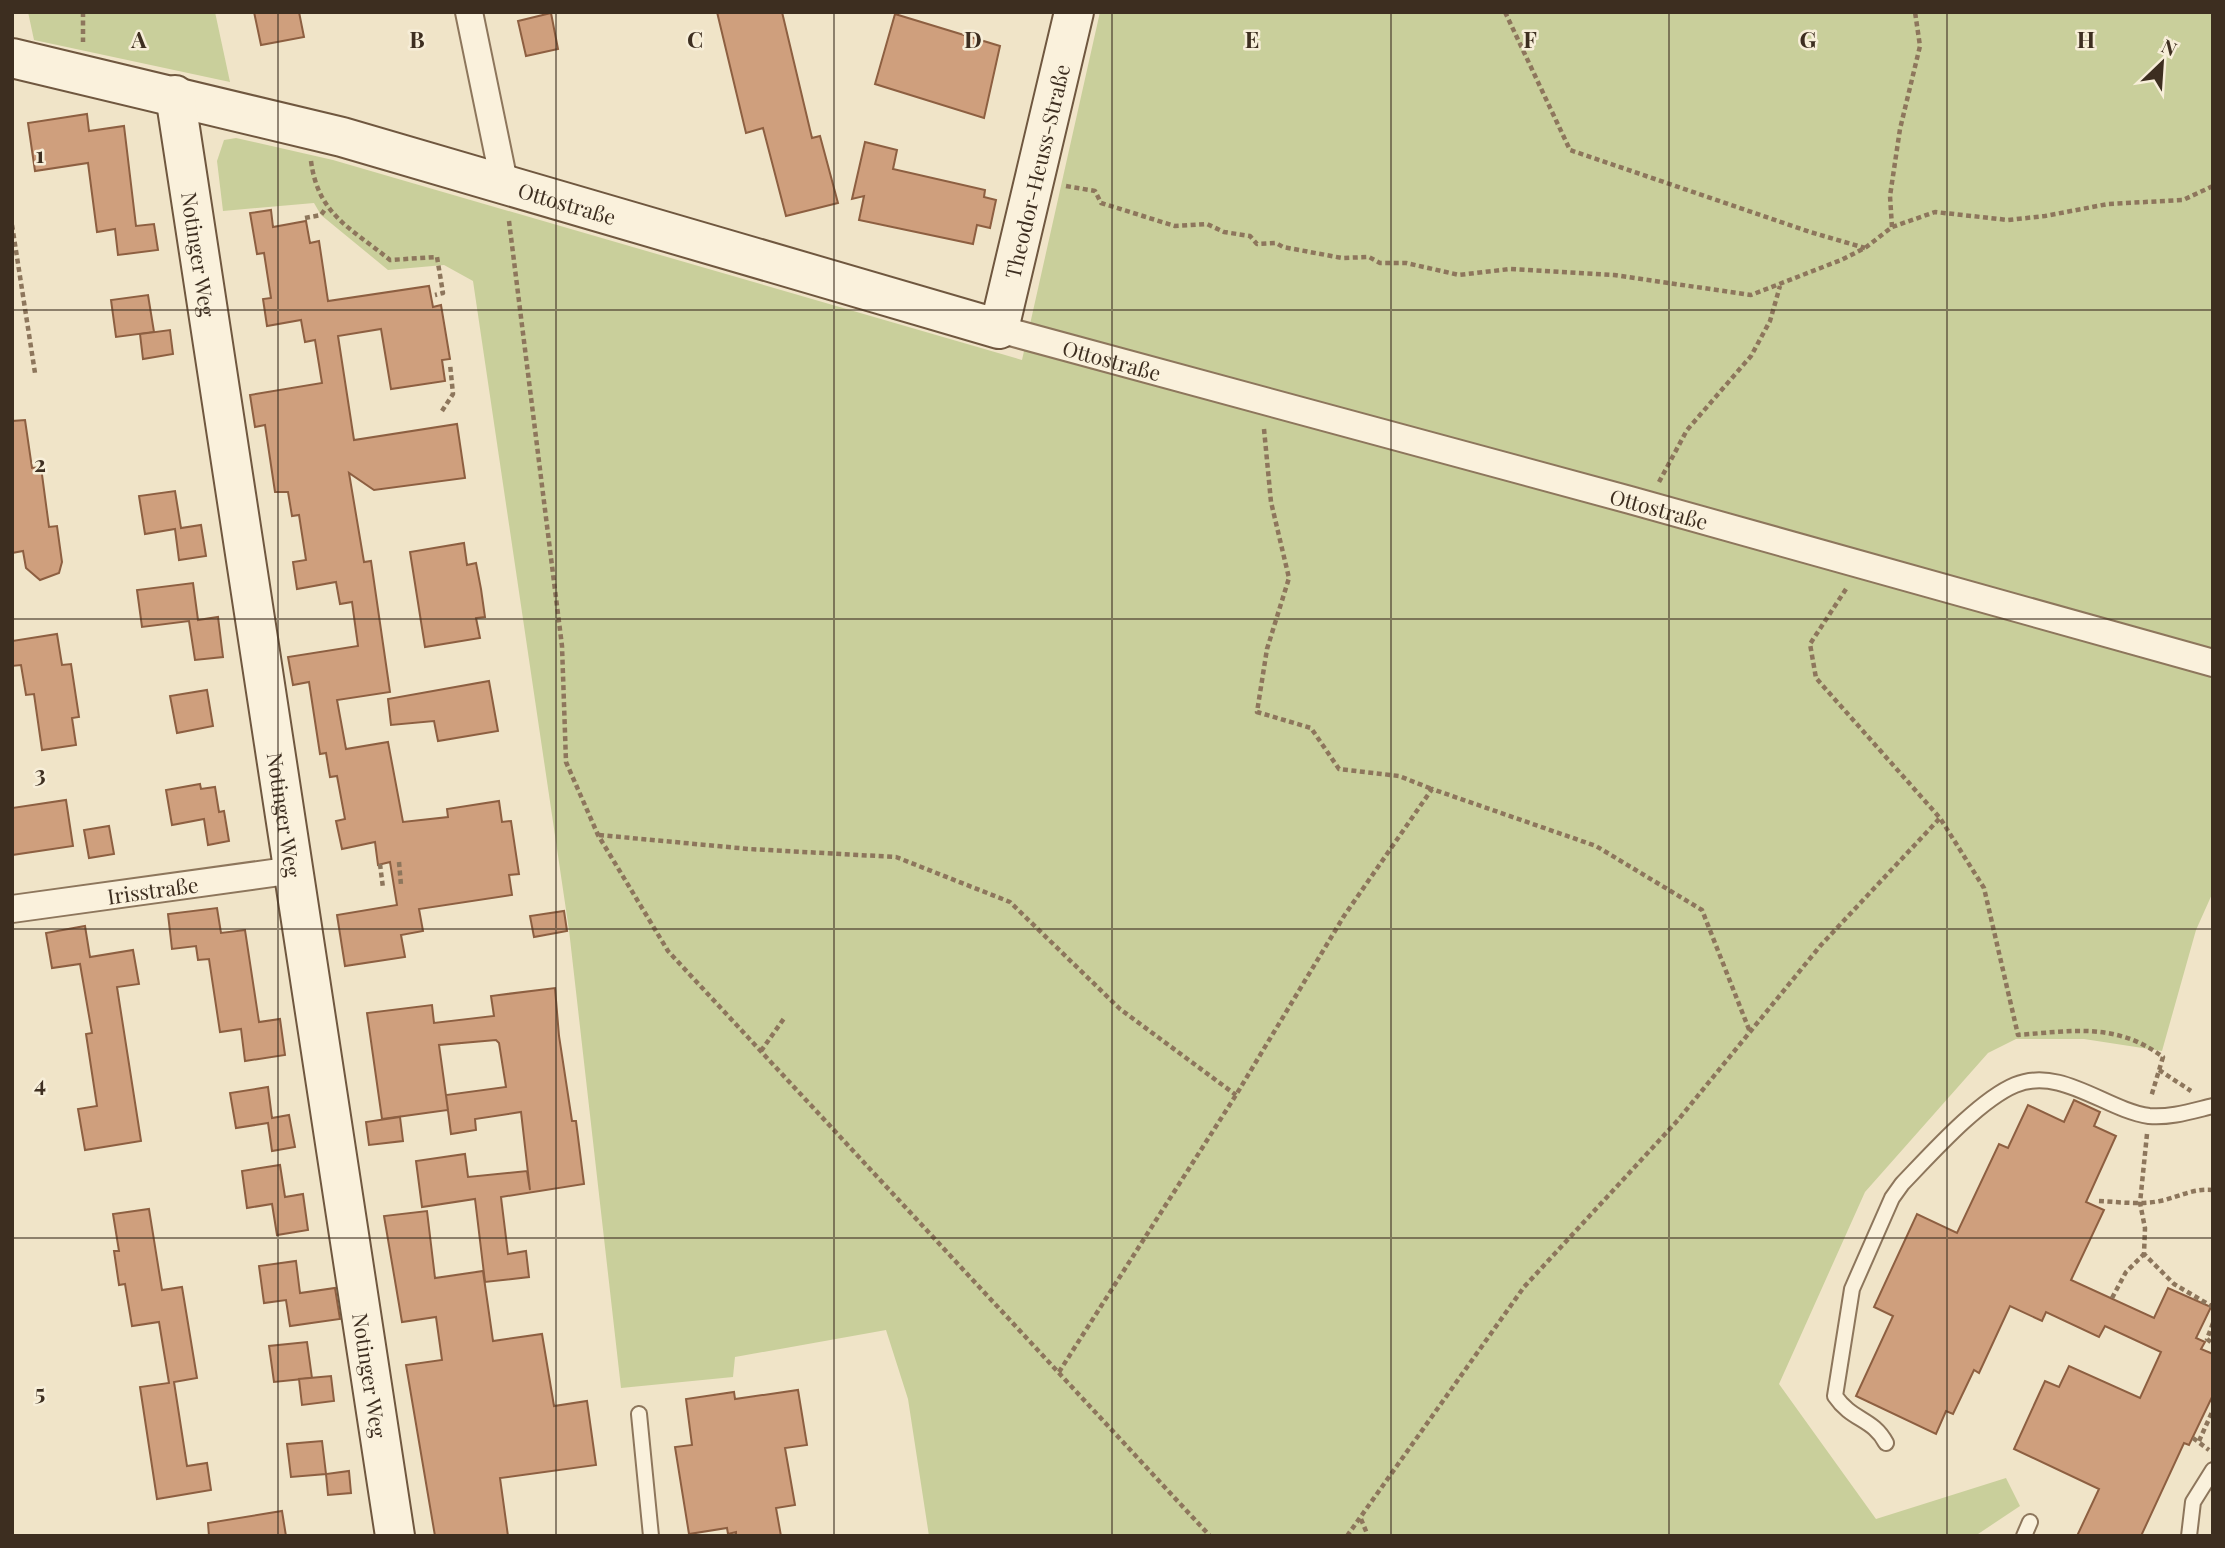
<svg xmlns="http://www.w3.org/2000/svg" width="2225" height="1548" viewBox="0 0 2225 1548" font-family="'Playfair Display',serif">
  <rect width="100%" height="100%" fill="#f0e4c8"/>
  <g fill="#c9cf9b">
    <polygon points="28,12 215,12 230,82 34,40"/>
    <polygon points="1100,12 2213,12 2213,892 2196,930 2162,1051 2084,1039 2016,1039 1988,1053 1865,1192 1779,1384 1876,1519 2006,1478 2020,1506 1975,1536 929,1536 908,1399 886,1330 735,1357 733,1377 621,1388 569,930 473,281 444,265 388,270 321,215 314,203 223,211 217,161 224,140 236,138 333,160 1022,360"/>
  </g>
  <g fill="#cf9f7d" stroke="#8d5f41" stroke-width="2">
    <polygon points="254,12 299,12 304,37 261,45"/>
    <polygon points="717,12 782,12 812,138 820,136 838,203 786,216 763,128 746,133"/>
    <polygon points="551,13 558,49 526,56 518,21"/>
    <polygon points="895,14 1000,46 984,118 875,84"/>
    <polygon points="87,114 89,131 124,126 136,226 154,224 158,250 118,255 115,229 97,232 88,163 35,171 28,123"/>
    <polygon points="865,142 897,150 893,169 985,190 984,197 996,200 990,228 977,225 973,244 859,220 864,196 852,199"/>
    <polygon points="271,210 273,227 306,221 310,243 319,241 328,301 429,286 433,307 441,305 450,359 442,360 445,381 391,389 381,329 338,336 354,440 457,424 465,478 374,490 349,473 364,562 371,561 390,692 337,700 346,749 388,742 403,822 448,817 447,809 499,801 502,822 511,821 519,874 509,875 512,895 419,909 423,931 401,935 405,957 345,966 337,915 397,905 390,862 378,865 375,842 342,849 336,821 345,819 337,776 330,777 326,753 320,754 309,682 293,685 288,657 358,646 352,602 340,604 336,582 297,589 293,562 306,560 299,515 292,516 288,492 275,492 265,425 255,427 250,395 322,383 315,340 305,342 301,320 267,326 263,299 271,298 264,253 257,254 250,213"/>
    <polygon points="148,295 154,332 116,337 111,300"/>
    <polygon points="170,330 173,354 143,359 140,334"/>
    <polygon points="25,420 32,468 41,467 49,527 57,526 62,562 59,573 40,580 26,568 23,551 12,553 12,421"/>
    <polygon points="175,491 181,528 201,525 206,556 179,560 175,529 145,534 139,496"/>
    <polygon points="464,543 467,565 476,563 481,589 485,617 476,618 480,638 425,647 410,552"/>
    <polygon points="193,583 198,620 218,617 223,657 195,660 189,621 142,627 137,590"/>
    <polygon points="57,634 62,665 71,664 79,717 72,718 76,745 42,750 34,694 26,695 21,665 12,666 12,641"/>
    <polygon points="489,681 498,731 438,741 434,721 391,725 388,699"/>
    <polygon points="207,690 213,726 177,733 170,696"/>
    <polygon points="200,784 201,789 215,787 219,812 224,811 229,841 208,845 204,819 172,825 166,790"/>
    <polygon points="66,800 73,846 12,855 12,808"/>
    <polygon points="109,826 114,854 89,858 84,830"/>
    <polygon points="217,908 221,933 245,930 259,1022 280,1019 285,1055 245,1061 241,1029 220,1032 209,959 198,960 196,946 172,949 168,914"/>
    <polygon points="564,911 567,931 534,937 530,916"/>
    <polygon points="85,926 90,957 133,950 139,984 117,987 141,1141 85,1150 78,1109 97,1106 86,1034 92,1033 80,964 52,968 46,933"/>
    <polygon points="555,988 559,1036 572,1121 576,1121 584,1184 501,1197 508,1254 526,1251 529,1277 485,1282 475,1199 422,1207 416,1161 465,1154 468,1177 527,1171 530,1190 521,1112 475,1119 476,1130 451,1134 446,1095 506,1087 499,1043 496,1040 439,1045 448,1110 382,1119 367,1013 432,1005 434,1023 494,1016 491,996"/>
    <polygon points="268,1087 272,1118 289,1115 295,1147 272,1151 268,1123 236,1128 230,1093"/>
    <polygon points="2074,1100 2100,1112 2094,1126 2116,1136 2086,1202 2104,1210 2071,1280 2154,1318 2168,1288 2211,1307 2196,1338 2205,1342 2201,1349 2213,1354 2213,1395 2189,1445 2184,1443 2141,1536 2077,1536 2099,1489 2014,1449 2045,1381 2059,1387 2069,1366 2140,1398 2161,1352 2105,1326 2099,1337 2046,1312 2042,1321 2010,1306 1979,1373 1974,1370 1953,1414 1946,1411 1936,1434 1856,1396 1893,1316 1874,1307 1917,1214 1957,1233 1999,1144 2008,1148 2028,1105 2064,1122"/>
    <polygon points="400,1117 403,1141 369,1145 366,1122"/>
    <polygon points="280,1165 285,1197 303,1194 308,1230 277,1235 272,1204 247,1208 242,1171"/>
    <polygon points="149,1209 162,1290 182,1287 197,1378 174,1382 187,1466 207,1463 211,1490 157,1499 140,1387 169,1383 159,1322 132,1326 125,1284 119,1285 114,1251 119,1251 113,1214"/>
    <polygon points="427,1211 435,1278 483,1271 493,1341 542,1334 554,1406 587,1401 596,1465 500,1478 508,1536 435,1536 406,1365 442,1360 436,1317 402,1322 384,1216"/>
    <polygon points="296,1261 300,1293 335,1288 340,1319 290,1326 286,1300 264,1303 259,1266"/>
    <polygon points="307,1342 312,1378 274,1382 269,1346"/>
    <polygon points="331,1376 334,1401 302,1405 299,1379"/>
    <polygon points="798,1390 807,1445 785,1448 795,1505 776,1508 781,1536 736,1536 736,1532 728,1534 727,1528 689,1534 675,1447 692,1445 686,1399 734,1392 735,1399"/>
    <polygon points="322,1441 326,1474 291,1477 287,1444"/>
    <polygon points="349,1471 351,1493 328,1495 326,1474"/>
    <polygon points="282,1511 286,1536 209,1536 208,1523"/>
  </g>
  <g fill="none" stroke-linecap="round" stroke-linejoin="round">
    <defs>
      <g id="lane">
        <polyline points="639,1414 651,1536"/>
        <path d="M1886 1443C1873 1418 1852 1421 1835 1396L1852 1289 1892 1198 1902 1184C1930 1155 1979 1100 2015 1085 2061 1066 2106 1110 2149 1116 2170 1118 2192 1111 2213 1106"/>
        <polyline points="2024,1536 2030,1522"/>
        <polyline points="2189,1536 2193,1502 2213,1470"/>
      </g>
      <g id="street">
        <polyline points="469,12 504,182"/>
        <path id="s1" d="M999 329 1630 500 2213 663"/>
        <path id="s2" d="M12 909 294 870"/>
      </g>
      <g id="secondary">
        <path id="s3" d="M12 58 342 137 999 329 1074 12"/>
        <path id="s4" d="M175 95 395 1536"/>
      </g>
    </defs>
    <use href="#lane" stroke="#8d765c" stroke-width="18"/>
    <use href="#street" stroke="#8d765c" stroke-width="30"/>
    <use href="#secondary" stroke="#6f573f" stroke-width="42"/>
    <g stroke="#8d765c" stroke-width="4.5" stroke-dasharray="5 3.5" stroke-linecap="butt">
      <polyline points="83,12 83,42"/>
      <polyline points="1505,12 1570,150 1810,232 1865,248"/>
      <path d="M311 161C318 215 351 228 390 260L437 257 443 293 435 295"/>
      <polyline points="1066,186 1095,191 1101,203 1175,226 1207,224 1224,232 1250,236 1257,244 1276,243 1283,247 1342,258 1369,257 1380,263 1406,263 1459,275 1510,269 1614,275 1751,295 1841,260 1865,248 1892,227 1935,212 2008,220 2045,216 2108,204 2183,200 2213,186"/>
      <polyline points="305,218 321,215 326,208"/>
      <polyline points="509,221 562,646 566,762 598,835 668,951 1210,1536"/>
      <polyline points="12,225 35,373"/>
      <polyline points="1892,227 1890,196 1900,129 1920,46 1915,12"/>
      <polyline points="442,411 453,394 450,364"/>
      <polyline points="1264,429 1271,502 1289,578 1267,649 1257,712 1311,728 1339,769 1399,776 1432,789"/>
      <polyline points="1659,482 1687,430 1751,356 1770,321 1780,286"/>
      <path d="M1846 589 1810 644 1816 678 1940 818 1984 888 2018 1035C2072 1031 2116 1022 2163 1057L2151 1097"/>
      <polyline points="599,835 749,849 896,857 1010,902 1120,1009 1236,1095"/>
      <polyline points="399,862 401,885"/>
      <polyline points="380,864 383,888"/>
      <polyline points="761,1051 785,1017"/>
      <polyline points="2159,1070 2191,1091"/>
      <polyline points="2147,1134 2140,1203 2145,1228 2144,1254 2174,1284 2213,1307"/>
      <path d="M2099 1201C2119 1202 2140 1205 2160 1201 2179 1197 2193 1188 2213 1190"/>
      <polyline points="2112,1298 2126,1272 2144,1254"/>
      <polyline points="2213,1323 2207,1339 2213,1344"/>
      <polyline points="1059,1372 1236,1095 1344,916 1432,789 1596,846 1702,910 1750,1032"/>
      <polyline points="2193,1438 2209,1450"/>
      <polyline points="2199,1441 2213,1410"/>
      <polyline points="1361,1519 1368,1536"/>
      <polyline points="1347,1536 1524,1287 1678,1120 1821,945 1940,818"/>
    </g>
    <use href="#lane" stroke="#faf1dc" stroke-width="14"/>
    <use href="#street" stroke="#faf1dc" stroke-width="26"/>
    <use href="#secondary" stroke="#faf1dc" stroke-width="38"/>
  </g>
  <path fill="none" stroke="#3d2e20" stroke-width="2" stroke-opacity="0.55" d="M278 12V1536M556 12V1536M834 12V1536M1112 12V1536M1391 12V1536M1669 12V1536M1947 12V1536M12 310H2213M12 619H2213M12 929H2213M12 1238H2213"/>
  <g text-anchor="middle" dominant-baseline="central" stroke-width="5" stroke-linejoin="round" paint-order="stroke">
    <g font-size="21" fill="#3d2e20" stroke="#f7eed8">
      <text stroke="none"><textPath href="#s3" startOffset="1186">Theodor-Heuss-Straße</textPath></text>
      <text stroke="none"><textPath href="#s3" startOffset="574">Ottostraße</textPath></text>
      <text stroke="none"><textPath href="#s4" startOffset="161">Notinger Weg</textPath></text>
      <text stroke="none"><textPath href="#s1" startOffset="117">Ottostraße</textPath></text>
      <text stroke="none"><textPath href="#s1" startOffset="684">Ottostraße</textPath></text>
      <text stroke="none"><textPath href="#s4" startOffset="728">Notinger Weg</textPath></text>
      <text stroke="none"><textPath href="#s2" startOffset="142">Irisstraße</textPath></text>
      <text stroke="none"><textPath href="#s4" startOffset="1295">Notinger Weg</textPath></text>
    </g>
  </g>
  <g font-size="23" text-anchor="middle" font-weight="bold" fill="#3d2e20" stroke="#f7eed8" stroke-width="5" stroke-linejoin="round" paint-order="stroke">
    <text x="139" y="48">A</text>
    <text x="417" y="48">B</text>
    <text x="695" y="48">C</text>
    <text x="973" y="48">D</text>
    <text x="1252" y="48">E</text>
    <text x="1530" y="48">F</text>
    <text x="1808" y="48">G</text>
    <text x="2086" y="48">H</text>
    <text x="40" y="163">1</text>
    <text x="40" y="472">2</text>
    <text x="40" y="782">3</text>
    <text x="40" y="1092">4</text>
    <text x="40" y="1401">5</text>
  </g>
  <rect width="2225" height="1548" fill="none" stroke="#3d2e20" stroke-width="28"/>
  <g transform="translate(2162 63) rotate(25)" stroke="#f7eed8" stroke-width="5" paint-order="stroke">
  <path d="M0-5L12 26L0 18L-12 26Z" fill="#3d2e20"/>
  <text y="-10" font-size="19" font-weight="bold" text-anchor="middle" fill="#3d2e20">N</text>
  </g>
</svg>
